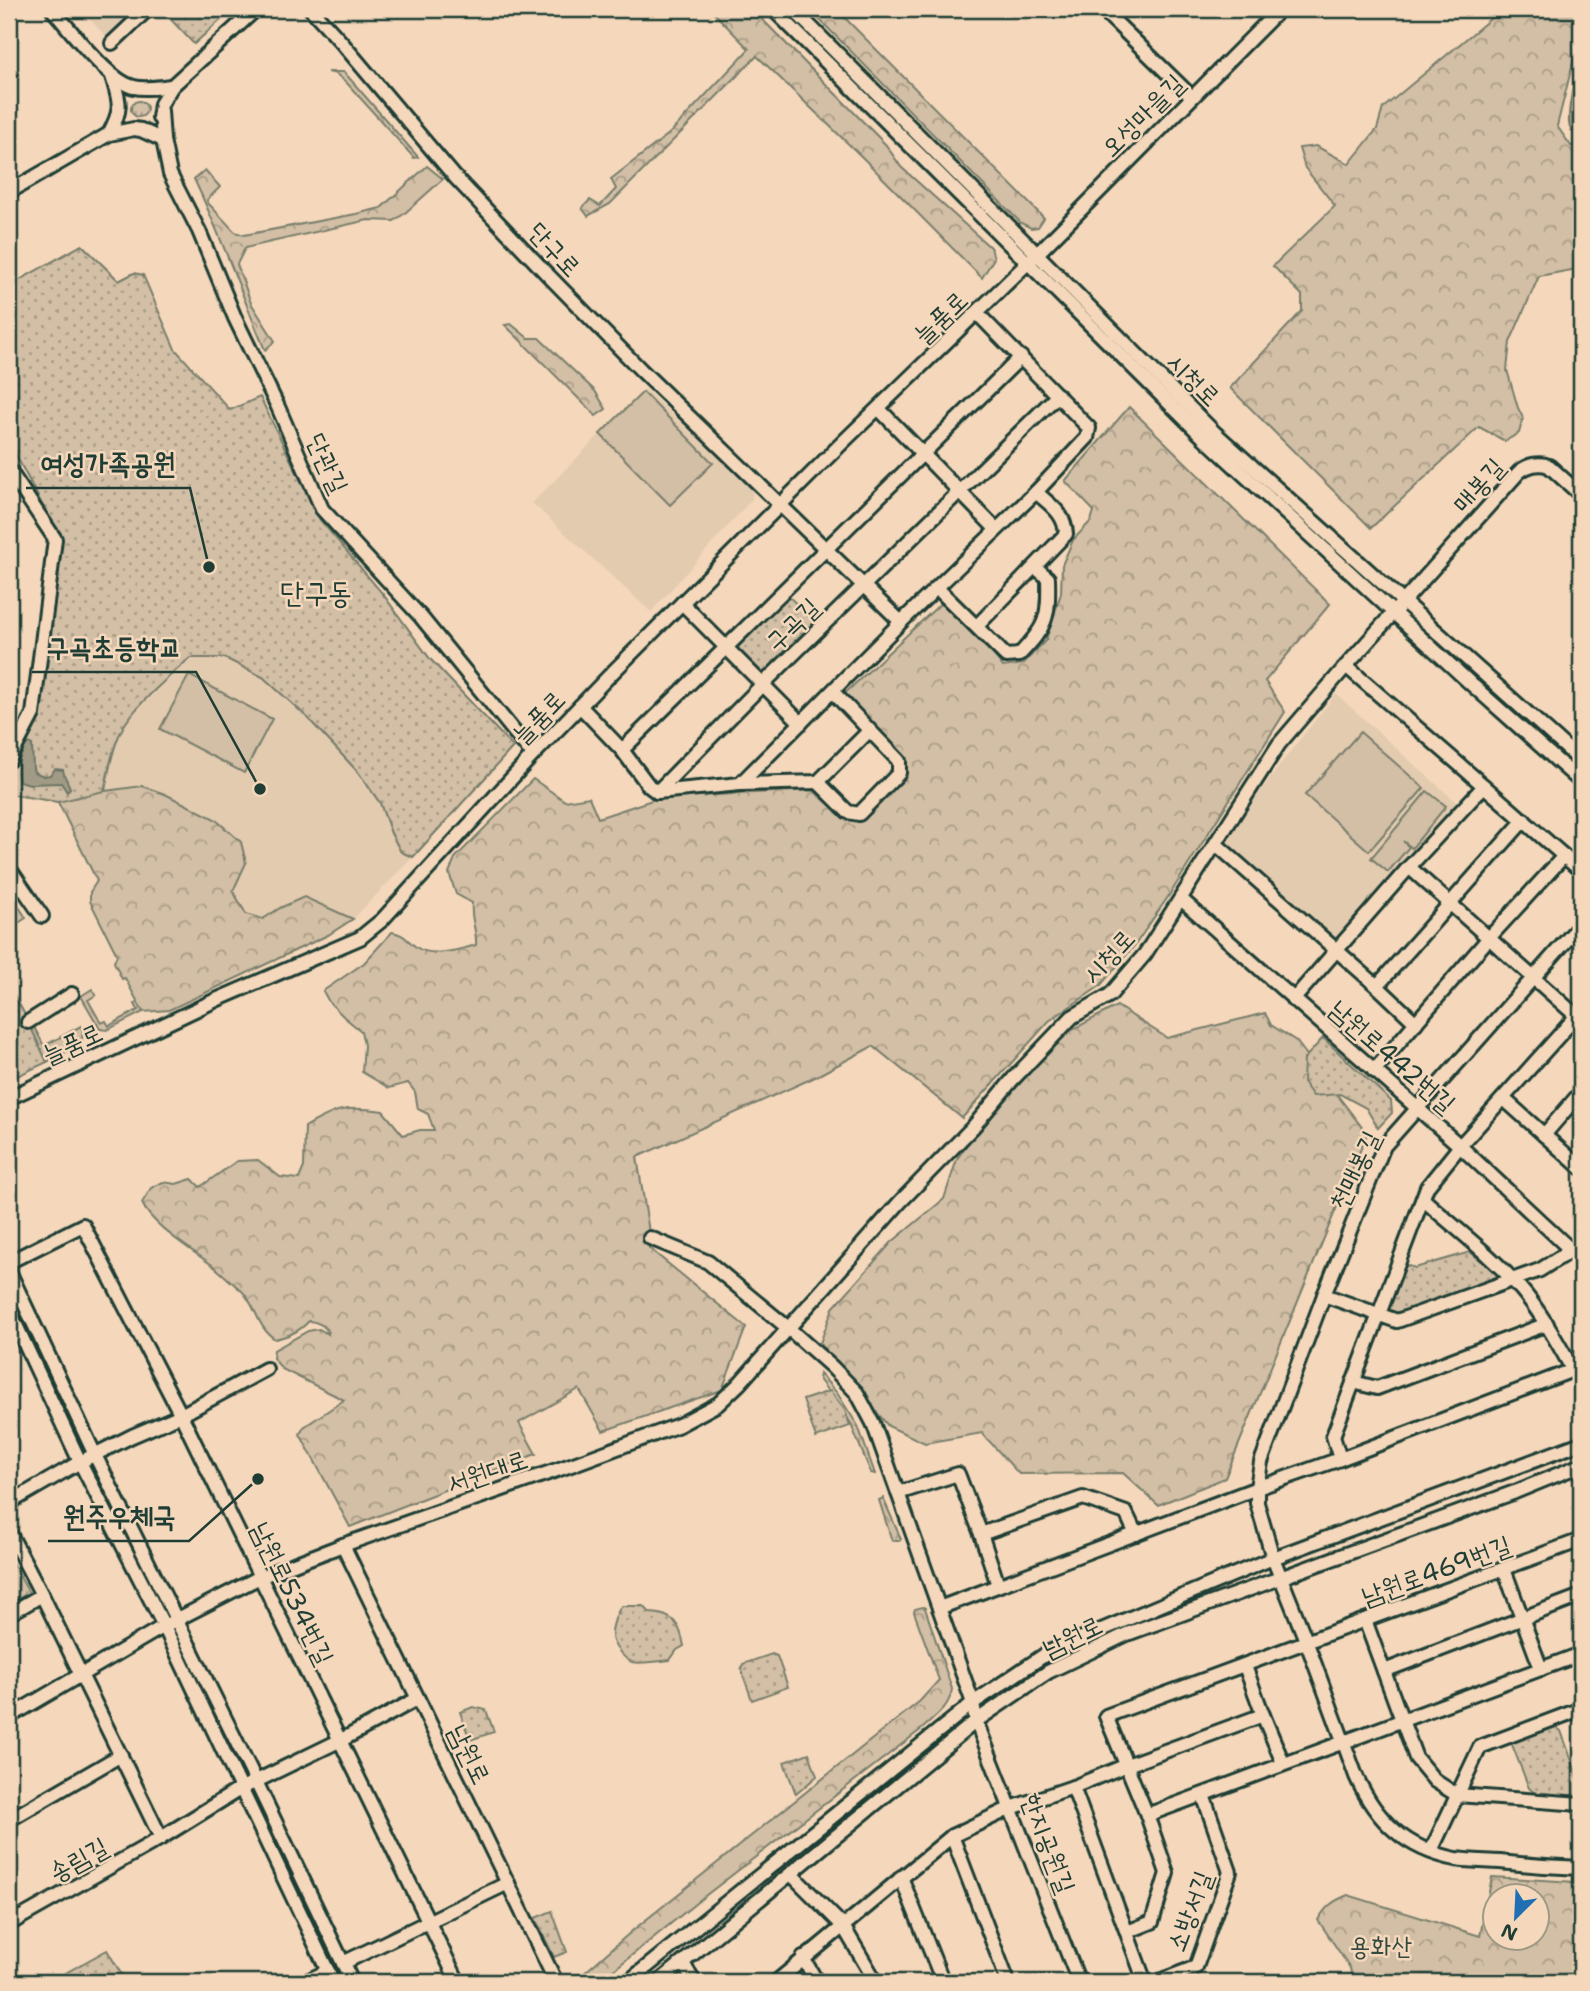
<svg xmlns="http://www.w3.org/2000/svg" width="1590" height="1991" viewBox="0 0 1590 1991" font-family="'Shantell Sans','Poor Story',sans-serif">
  <defs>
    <pattern id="grass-tufts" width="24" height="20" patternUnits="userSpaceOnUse" patternTransform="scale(1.75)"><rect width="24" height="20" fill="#d2bfa5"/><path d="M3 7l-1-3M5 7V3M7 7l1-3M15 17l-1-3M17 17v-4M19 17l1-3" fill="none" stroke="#aa9c87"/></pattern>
    <pattern id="forest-crowns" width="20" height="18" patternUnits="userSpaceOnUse" patternTransform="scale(1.75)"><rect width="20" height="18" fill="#d2bfa5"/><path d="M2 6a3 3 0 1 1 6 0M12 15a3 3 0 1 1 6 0" fill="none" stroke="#aa9c87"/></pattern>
    <pattern id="park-dots" width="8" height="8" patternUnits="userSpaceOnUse" patternTransform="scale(1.75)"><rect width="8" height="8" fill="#d2bfa5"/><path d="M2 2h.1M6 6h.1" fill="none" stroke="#aa9c87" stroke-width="1.8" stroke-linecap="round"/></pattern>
  </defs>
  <rect width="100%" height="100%" fill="#f5d8bb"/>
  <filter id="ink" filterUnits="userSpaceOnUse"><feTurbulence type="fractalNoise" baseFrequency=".0143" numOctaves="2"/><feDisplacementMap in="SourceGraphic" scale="14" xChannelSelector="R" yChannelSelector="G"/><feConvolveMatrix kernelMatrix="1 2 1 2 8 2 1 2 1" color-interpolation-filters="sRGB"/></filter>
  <g filter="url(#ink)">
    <g fill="#e3cbb0">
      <polygon points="79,9 141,9 109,39"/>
      <polygon points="645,389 751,489 753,494 752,499 651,612 532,503"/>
      <polygon points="189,658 225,658 263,677 306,716 358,772 380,803 391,833 401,852 413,857 353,919 304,897 280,908 263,919 245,914 233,891 246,863 241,842 215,819 165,794 104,791 112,756 124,725 137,710"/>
      <polygon points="1336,694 1455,801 1455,805 1333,940 1330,941 1229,846 1226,839 1282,762"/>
    </g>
    <g fill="url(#grass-tufts)" stroke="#787e6c" stroke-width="2">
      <circle cx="139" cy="109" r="8"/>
      <polygon points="92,989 96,995 88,1000 101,1023 106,1021 109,1026 138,1010 135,1004 139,1002 143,1012 107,1030 100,1029 81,996"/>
      <polygon points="81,1026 83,1032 81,1044 47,1062 31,1028 34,1027 44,1046"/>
    </g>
    <g fill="url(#forest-crowns)" stroke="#787e6c" stroke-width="2" fill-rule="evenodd">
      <polygon points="710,9 752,9 886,145 901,167 991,248 994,258 982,278 862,157 757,56 610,204 588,216 582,208 590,200 600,206 616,189 611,179 670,133 749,49"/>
      <polygon points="809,9 836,9 1044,218 1038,227 1031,228 1021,223"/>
      <polygon points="1502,9 1574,9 1578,42 1557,126 1571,146 1581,145 1581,271 1577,269 1539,276 1510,342 1507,370 1518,408 1523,418 1519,433 1505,441 1479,427 1371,528 1230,388 1302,311 1302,295 1273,266 1335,206 1305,168 1299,148 1316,146 1349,164 1377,129 1383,108"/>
      <polygon points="328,72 344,72 418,157 414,158 346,82 336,74"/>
      <path d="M427 166 443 179 405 213 394 221 368 220 245 248 237 264 251 303 275 341 265 350C241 293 221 235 194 179L205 170 220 187 207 200 208 203 235 232 244 235 356 214 381 208Z"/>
      <path d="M82 245 119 281 134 273 143 275 140 391 382 593 430 659 513 747 413 857 401 852 391 833 380 803 358 772 306 716 263 677 225 658H189C172 674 134 706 123 726 113 746 109 769 105 791L142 786 165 794 215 819 241 842 246 863 233 891 246 914 263 919 280 908 304 897 353 919 328 935 169 1010 143 1012 125 978 122 979 114 962 117 955 90 901V892L97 881 58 802 9 794V767L12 763 36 715 62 542 9 442V286Z"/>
      <polygon points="511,324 528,338 539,338 595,391 606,409 596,416 505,325"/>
      <path d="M1129 407 1330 604 1265 681 1285 712 1170 894 1135 945 1100 986 1049 1021 962 1118 873 1046 813 1078 637 1157 650 1238 649 1248 746 1327 722 1390 603 1431 579 1389 519 1423 536 1454 350 1527 300 1434 304 1427 344 1400 282 1369 273 1358 274 1350 308 1331 319 1329 328 1334C326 1325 317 1322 309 1321 299 1332 288 1336 275 1339 257 1328 256 1304 241 1290 231 1282 222 1273 212 1265 192 1250 151 1225 142 1203L151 1188 163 1182 176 1184 192 1179 200 1187 237 1161 258 1160 280 1177 299 1179 304 1167 305 1127C337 1108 346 1106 383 1111L403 1135 420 1130H434L428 1114 418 1109 415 1092 408 1083 389 1088 362 1072 364 1045 361 1031 344 1017 329 1002 323 991 364 963 392 932C406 935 405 939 416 947 431 958 459 950 476 945 477 929 470 920 472 903L456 894 449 873 455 858 533 779 565 801 589 797 598 818 658 798 813 790 846 819 878 799 901 758 841 697 940 604C966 618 985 644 1003 667L1023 664 1046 640 1061 593 1062 565 1073 540 1091 521 1094 511 1065 481Z"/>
      <polygon points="1117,1006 1167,1038 1265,1013 1271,1025 1296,1041 1367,1134 1225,1478 1158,1505 1123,1473 1019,1474 982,1433 925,1443 888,1426 820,1343 833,1308 892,1242 944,1199 957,1159 976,1131 1066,1033"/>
      <polygon points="820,1374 837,1393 858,1426 875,1474 871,1473 850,1422 819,1379"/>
      <polygon points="883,1498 901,1539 900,1540 892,1541 879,1500"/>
      <path d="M923 1607 925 1608 952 1689C950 1707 936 1716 923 1728L701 1899 599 1982H574L632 1931 920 1701 939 1680 914 1612 915 1609Z"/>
      <path d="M1492 1877 1576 1882 1581 1927V1982H1353L1350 1968 1318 1920C1326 1906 1333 1901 1348 1895L1480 1936ZM1496 1896H1538V1938H1496Z"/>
    </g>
    <g fill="url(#park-dots)" stroke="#787e6c" stroke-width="2">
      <polygon points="161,9 233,9 194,44"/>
      <path d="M82 245 119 281 134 273 143 275 175 349 230 410 260 397 320 520 382 593 430 659 513 747 413 857 401 852 391 833 380 803 358 772 306 716 263 677 225 658H190C170 676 140 701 125 724 113 743 109 769 104 791L58 802 9 794V767L12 763 36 715 62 542 9 442V286Z"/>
      <polygon points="786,594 819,625 762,677 732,647"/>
      <polygon points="9,891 26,918 9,929"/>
      <polygon points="9,986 24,1013 47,1062 9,1080"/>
      <polygon points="1323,1038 1391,1101 1392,1113 1378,1128 1366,1108 1340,1094 1313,1096 1303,1082 1304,1059"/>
      <polygon points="1470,1252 1503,1278 1395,1317 1385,1309 1403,1264 1415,1268"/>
      <polygon points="830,1391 845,1410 850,1426 816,1438 803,1400"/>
      <polygon points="9,1557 29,1593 9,1604"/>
      <path d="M622 1606H644L650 1613C674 1614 680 1624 684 1646L677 1650 670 1660C662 1661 637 1664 632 1662 624 1659 612 1645 612 1636 611 1628 617 1611 622 1606Z"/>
      <polygon points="772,1654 777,1656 788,1687 752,1700 741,1669 743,1664"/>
      <polygon points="473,1707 486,1710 494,1732 470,1740 460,1712"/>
      <polygon points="1554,1726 1561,1731 1581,1786 1581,1800 1537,1795 1529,1788 1511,1742"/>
      <polygon points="809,1753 817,1776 796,1794 784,1762"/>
      <polygon points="552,1911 567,1952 554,1957 535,1918"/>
      <polygon points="107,1950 126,1982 68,1982 64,1974"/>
    </g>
    <g fill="#d2bfa5" stroke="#787e6c" stroke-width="2">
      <polygon points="643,392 713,463 670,505 600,434"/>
      <polygon points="189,675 272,719 244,773 160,729"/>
      <polygon points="1360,732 1424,788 1369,851 1305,795"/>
      <polygon points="1427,791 1446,806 1412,848 1403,841 1409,847 1388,872 1371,858"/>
    </g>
    <g fill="#a19b85" stroke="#6d7565" stroke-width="2">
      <path d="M1581 57V134C1577 133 1574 134 1571 130 1564 119 1576 76 1578 62Z"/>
      <path d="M29 743 32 745 33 768 34 772 44 776 50 775 55 769 63 770C64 778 68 781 70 788L67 792 61 783 30 784 19 781C16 766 19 758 25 745Z"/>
    </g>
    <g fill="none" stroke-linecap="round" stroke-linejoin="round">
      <defs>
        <g id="minor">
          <path d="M52 9C70 29 109 82 134 87 146 90 160 87 172 86"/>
          <polyline points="311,9 342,43 455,177 547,274 641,370 901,622"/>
          <polyline points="773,9 1203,437 1470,683 1581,782"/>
          <polyline points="793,9 1215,433 1581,761"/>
          <polyline points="1102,9 1192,97"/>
          <polyline points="112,43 148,9"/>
          <polyline points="161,111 163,140 170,174 199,231 235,318 278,407 322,509 421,617 533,755"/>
          <polyline points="159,118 161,104 172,86 256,9"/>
          <path d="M109 134C123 108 120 103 112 76"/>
          <polyline points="9,192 109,134 134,129 141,130 163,140"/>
          <polyline points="879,409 996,529"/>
          <polyline points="9,470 55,539 33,714 9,760"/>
          <path d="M937 588 1006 656 1019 655C1047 626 1049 618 1048 578L1035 567"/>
          <polyline points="682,603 801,723"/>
          <path d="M977 626 1066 534C1065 513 1050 505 1036 492"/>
          <polyline points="580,706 622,750 649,786 657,792 740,784 818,782 869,731"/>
          <polyline points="622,750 1021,357"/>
          <polyline points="818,782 848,812 859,814 899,773 899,761 833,692"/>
          <polyline points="740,784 901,622 1036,492 1087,438 1089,428 977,313"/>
          <polyline points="1484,786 1581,871"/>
          <polyline points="657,792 762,685 1058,395"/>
          <polyline points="1216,844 1377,986 1416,1023"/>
          <polyline points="1409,867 1581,1020"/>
          <polyline points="9,868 42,916"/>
          <polyline points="1181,899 1460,1146 1572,1251 1581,1262"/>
          <path d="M1581 924 1384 1146 1324 1295 1261 1462 1257 1488V1503L1273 1558 1307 1643 1356 1776C1376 1821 1406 1849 1456 1859 1470 1861 1485 1861 1500 1862 1527 1865 1554 1867 1581 1868"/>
          <polyline points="1377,986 1524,820"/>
          <polyline points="1293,1000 1409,867 1484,786 1346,666"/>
          <polyline points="1581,1011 1460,1146 1427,1187 1333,1436 1340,1459 1581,1367"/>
          <polyline points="28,1022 72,994"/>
          <polyline points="1374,1071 1488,939 1564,856"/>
          <polyline points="9,1098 216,1000 360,938 382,920 533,755 613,672 840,445 1037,254 1280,9"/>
          <polyline points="1504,1099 1581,1168"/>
          <polyline points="1544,1135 1581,1092"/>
          <path d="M1423 1199C1455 1228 1491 1255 1520 1288 1541 1312 1557 1342 1573 1370"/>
          <polyline points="650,1238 708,1262 788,1328 832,1367 857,1393 873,1423 973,1703 976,1721 1079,1982"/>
          <polyline points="9,1262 83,1225 181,1415 458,1982"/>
          <polyline points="9,1271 95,1455 249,1767 352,1982"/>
          <polyline points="1324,1295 1397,1321 1540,1270 1581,1244"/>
          <polyline points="9,1310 80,1462 164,1626 333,1982"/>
          <polyline points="1353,1382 1377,1388 1547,1324"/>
          <polyline points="898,1493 958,1474 981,1534"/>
          <polyline points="9,1503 80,1462 132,1436 181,1415 266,1369"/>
          <polyline points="9,1532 42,1595 161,1838"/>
          <polyline points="343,1545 556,1982"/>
          <polyline points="1504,1569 1541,1669"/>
          <polyline points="998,1585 981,1534 1083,1498 1126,1513 1136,1534"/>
          <polyline points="939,1608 1257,1488 1340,1459"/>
          <polyline points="9,1614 42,1595"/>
          <polyline points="1365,1620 1416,1758 1435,1781 1457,1795 1581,1804"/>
          <polyline points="1245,1666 1263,1715 1283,1763"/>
          <polyline points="1384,1671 1581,1596"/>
          <path d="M9 1717 164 1626 260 1577 343 1545 571 1465 679 1425 718 1404 739 1384 900 1202 973 1127 1013 1079 1072 1017 1110 995 1145 954 1279 744 1346 666 1519 472C1527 465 1539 462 1549 466L1581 495"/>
          <polyline points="1073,1787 1145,1982"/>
          <polyline points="1147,1815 1581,1654"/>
          <polyline points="9,1820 121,1755"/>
          <polyline points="952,1836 1008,1982"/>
          <polyline points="1431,1851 1480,1747 1581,1709"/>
          <polyline points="791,1874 843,1926 876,1982"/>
          <polyline points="901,1877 943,1982"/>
          <polyline points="9,1908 16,1920"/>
          <polyline points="9,1924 161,1838 240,1789 347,1737 417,1699"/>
          <polyline points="1127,1932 1152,1922 1167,1873 1147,1815 1106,1716 1581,1540"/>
          <polyline points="803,1958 817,1982"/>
          <polyline points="343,1963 508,1883"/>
          <polyline points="683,1963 694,1982"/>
          <polyline points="305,1982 328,1971"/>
          <polyline points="628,1982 973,1703 1049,1652 1273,1558 1581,1443"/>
          <polyline points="659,1982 976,1721 1048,1672 1127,1634 1515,1492 1581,1465"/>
          <polyline points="776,1982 952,1836 1011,1808 1073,1787 1127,1765 1263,1715"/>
          <polyline points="1157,1982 1196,1967 1230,1872 1203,1795"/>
        </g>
      </defs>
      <use href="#minor" stroke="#1f3d34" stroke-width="18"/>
      <use href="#minor" stroke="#f5d8bb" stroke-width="12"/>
    </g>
  </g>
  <g text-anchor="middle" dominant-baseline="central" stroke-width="5" stroke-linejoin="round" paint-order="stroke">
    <g font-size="26" fill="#1f3d34" stroke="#f5d8bb">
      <text transform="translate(1142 115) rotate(-45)">오성마을길</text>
      <text transform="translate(555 249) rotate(47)">단구로</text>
      <text transform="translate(940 317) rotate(-44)">늘품로</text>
      <text transform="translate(1194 379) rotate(45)">시청로</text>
      <text transform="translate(328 463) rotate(65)">단관길</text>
      <text transform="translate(1478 485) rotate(-48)">매봉길</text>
      <text transform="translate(792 624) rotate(-44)">구곡길</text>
      <text transform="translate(538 717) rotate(-46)">늘품로</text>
      <text transform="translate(1108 956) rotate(-47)">시청로</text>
      <text transform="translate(72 1043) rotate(-25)">늘품로</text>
      <text transform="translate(1393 1056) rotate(41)">남원로442번길</text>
      <text transform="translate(1354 1170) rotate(-64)">천매봉길</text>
      <text transform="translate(487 1471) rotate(-19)">서원대로</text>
      <text transform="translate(1436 1570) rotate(-20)">남원로469번길</text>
      <text transform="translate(293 1593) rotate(64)">남원로534번길</text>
      <text transform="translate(1072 1636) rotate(-26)">남원로</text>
      <text transform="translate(470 1754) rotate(64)">남원로</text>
      <text transform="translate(1049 1843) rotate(69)">한지공원길</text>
      <text transform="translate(78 1859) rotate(-29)">송림길</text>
      <text transform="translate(1189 1911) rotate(-69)">소방서길</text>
    </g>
    <g font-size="26" fill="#314a3f" stroke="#f5d8bb">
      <text x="1381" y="1945">용화산</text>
    </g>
    <g font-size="30" fill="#1f3d34" stroke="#f5d8bb">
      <text x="316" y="592">단구동</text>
    </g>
  </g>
  <path fill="none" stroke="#1f3d34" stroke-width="2.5" d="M209 567L190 488H26M260 789L196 672H32M258 1479L189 1541H48"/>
  <g fill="#1f3d34" stroke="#f5d8bb" stroke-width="2.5">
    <circle cx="209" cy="567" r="7"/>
    <circle cx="260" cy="789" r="7"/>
    <circle cx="258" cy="1479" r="7"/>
  </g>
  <g font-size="28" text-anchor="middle" font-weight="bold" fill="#1f3d34" stroke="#f5d8bb" stroke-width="5" stroke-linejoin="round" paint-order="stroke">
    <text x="108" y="473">여성가족공원</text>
    <text x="114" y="657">구곡초등학교</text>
    <text x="119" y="1526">원주우체국</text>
  </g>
  <rect width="1590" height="1991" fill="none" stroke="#f5d8bb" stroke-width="35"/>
  <rect x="18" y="18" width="1555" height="1956" fill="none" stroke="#1f3d34" stroke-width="2.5" filter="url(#ink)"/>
  <g transform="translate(1516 1917) rotate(204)"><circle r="33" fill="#f5d8bb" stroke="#9f9a85" stroke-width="2"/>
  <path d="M0-5L12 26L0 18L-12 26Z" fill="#1f6fb2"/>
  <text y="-10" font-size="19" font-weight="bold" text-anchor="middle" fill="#1f3d34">N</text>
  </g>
</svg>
